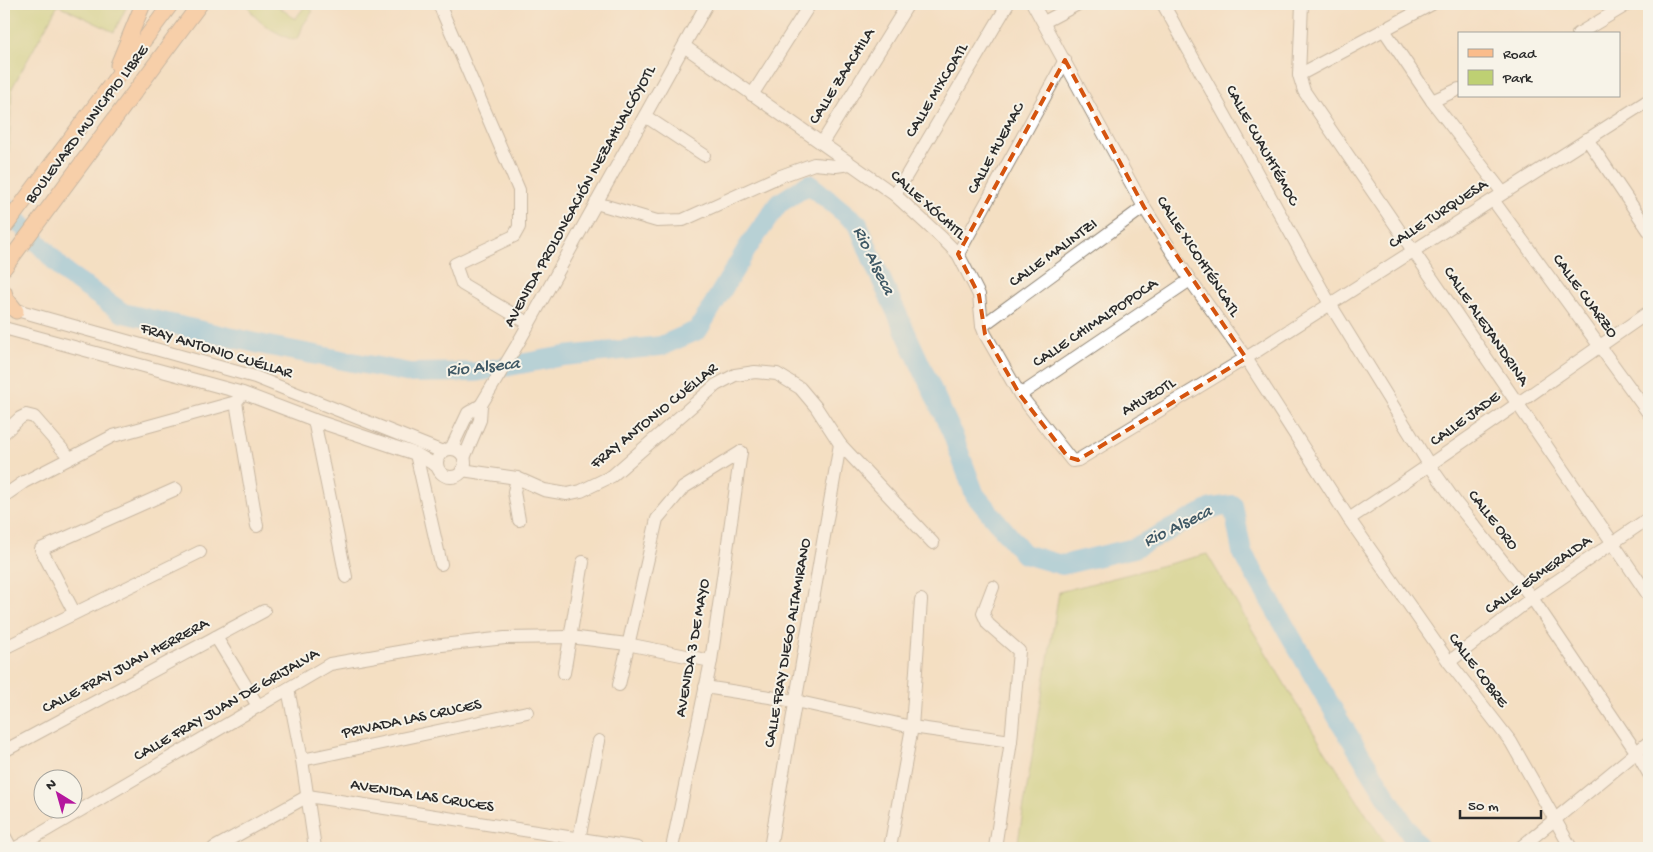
<svg xmlns="http://www.w3.org/2000/svg" width="1653" height="852" viewBox="0 0 1653 852" font-family="'Gochi Hand',sans-serif">
  <rect width="100%" height="100%" fill="#f7f3e8"/>
  <filter id="ink" filterUnits="userSpaceOnUse"><feTurbulence type="fractalNoise" baseFrequency=".02" numOctaves="2"/><feDisplacementMap in="SourceGraphic" scale="10" xChannelSelector="R" yChannelSelector="G"/><feConvolveMatrix kernelMatrix="1 2 1 2 8 2 1 2 1" color-interpolation-filters="sRGB"/></filter>
  <filter id="wash" filterUnits="userSpaceOnUse"><feTurbulence type="fractalNoise" baseFrequency=".0096" numOctaves="4" result="noise"/><feDisplacementMap in="SourceGraphic" scale="20" xChannelSelector="R" yChannelSelector="G"/><feGaussianBlur stdDeviation="1.12" result="paint"/><feColorMatrix in="noise" values="0 0 0 0 0 0 0 0 0 0 0 0 0 0 0 0 0 1.4 0 .05"/><feComposite in="paint" operator="in"/></filter>
  <g filter="url(#wash)">
    <rect width="100%" height="100%" fill="#f4dfc2"/>
    <g fill="#bed073" stroke="#747e4f">
      <polygon points="4,4 128,4 114,32 58,5 12,88 7,182 4,177"/>
      <path d="M248 4H275L295 19 306 5 313 11 303 25 299 37 293 40C277 33 253 22 248 4Z"/>
      <polygon points="1207,554 1317,738 1388,848 1017,848 1059,592"/>
    </g>
    <g fill="none" stroke-linecap="round" stroke-linejoin="round">
      <polyline stroke="#6fc0eb" stroke-width="20" points="4,206 66,273 123,313 269,346 410,373 476,372 564,356 661,346 698,330 748,247 778,204 809,184 858,224 876,268 952,433 975,495 1024,554 1062,565 1134,548 1212,508 1233,505 1242,552 1339,720 1419,848"/>
    </g>
  </g>
  <g filter="url(#ink)">
    <g fill="none" stroke-linecap="round" stroke-linejoin="round">
      <defs>
        <g id="minor">
          <polyline points="439,4 519,190 519,227 514,236 455,264 462,284 528,323"/>
          <polyline points="1033,4 1144,207 1190,280 1246,358 1349,519 1449,662 1511,742 1571,848"/>
          <polyline points="1163,4 1330,304 1430,466 1457,504 1532,598 1637,753 1649,774"/>
          <polyline points="1302,4 1299,75 1304,91 1649,596"/>
          <polyline points="1044,22 1078,4"/>
          <polyline points="1384,30 1432,101 1503,193"/>
          <polyline points="1578,34 1628,4"/>
          <polyline points="684,46 895,195 942,238 958,254 975,287 979,295 982,326 985,334 1020,395 1072,461 1078,460 1246,358 1649,100"/>
          <polyline points="1299,75 1432,4"/>
          <polyline points="752,95 810,4"/>
          <polyline points="1432,101 1459,89"/>
          <polyline points="645,116 704,155"/>
          <polyline points="1587,139 1649,231"/>
          <polyline points="822,143 908,4"/>
          <polyline points="895,195 1008,4"/>
          <polyline points="1493,200 1649,414"/>
          <polyline points="596,203 657,221 683,220 778,177 814,164 836,166 850,164"/>
          <polyline points="958,254 1065,60"/>
          <polyline points="6,307 255,377 443,452"/>
          <polyline points="982,326 1144,207"/>
          <polyline points="4,328 243,393 314,420 416,454 437,466"/>
          <polyline points="1020,395 1190,280"/>
          <polyline points="240,397 236,402 257,526"/>
          <polyline points="314,420 346,577"/>
          <polyline points="4,433 20,418 26,415 34,417 70,458"/>
          <polyline points="451,449 468,413 481,405"/>
          <circle cx="451" cy="463" r="14"/>
          <polyline points="416,454 441,564"/>
          <polyline points="464,458 480,420 481,405 517,345 707,4"/>
          <polyline points="462,470 517,478 544,490 567,494 581,491 612,476 716,385 735,375 755,372 777,374 800,388 816,407 840,444 933,543"/>
          <polyline points="517,478 514,492 519,520"/>
          <polyline points="4,496 24,482 113,436 236,402"/>
          <path d="M1349 519C1451 452 1549 381 1649 312"/>
          <polyline points="993,587 983,613 988,624 1019,651 1011,741 995,848"/>
          <polyline points="74,612 41,549 176,489"/>
          <polyline points="216,637 258,706"/>
          <polyline points="4,648 200,552"/>
          <polyline points="1449,662 1532,598 1649,518"/>
          <polyline points="564,673 583,562"/>
          <polyline points="619,685 657,519 683,488 741,452"/>
          <polyline points="705,687 795,701 912,727 1011,741"/>
          <polyline points="288,689 302,760 315,848"/>
          <polyline points="4,751 264,611"/>
          <polyline points="302,760 527,712"/>
          <polyline points="4,835 11,848"/>
          <polyline points="579,839 599,741"/>
          <polyline points="16,848 330,664 433,646 505,638 570,637 627,644 711,661"/>
          <polyline points="214,848 308,796 638,848"/>
          <polyline points="672,848 711,661 741,452"/>
          <polyline points="770,848 840,444"/>
          <polyline points="890,848 912,727 921,600"/>
          <polyline points="1520,848 1649,742"/>
        </g>
        <g id="major">
          <polyline points="118,65 143,4"/>
          <polyline points="4,228 171,4"/>
          <polyline points="4,268 200,4"/>
          <polyline points="4,292 6,298 16,311"/>
        </g>
      </defs>
      <use href="#minor" stroke="#908576" stroke-width="14"/>
      <use href="#major" stroke="#908576" stroke-width="17"/>
      <use href="#minor" stroke="#fff" stroke-width="12"/>
      <use href="#major" stroke="#fabc8b" stroke-width="15"/>
    </g>
  </g>
  <path d="M0 0H1653V852H0ZM1065 60 1144 207 1246 358 1078 460 1068 457 1020 395 985 334 979 295 958 254Z" fill="#f4dfc2" fill-opacity=".55" fill-rule="evenodd"/>
  <path fill="none" stroke="#d5540f" stroke-width="4" stroke-dasharray="10 6" stroke-linejoin="round" d="M1065 60 1144 207 1246 358 1078 460 1068 457 1020 395 985 334 979 295 958 254Z"/>
  <g text-anchor="middle" dominant-baseline="central" stroke-width="4" stroke-linejoin="round" paint-order="stroke">
    <g font-size="16" fill="#2b2b2b" stroke="#f7f3e8">
      <text transform="translate(843 77) rotate(-58)">CALLE ZAACHILA</text>
      <text transform="translate(938 91) rotate(-59)">CALLE MIXCOATL</text>
      <text transform="translate(88 125) rotate(-53)">BOULEVARD MUNICIPIO LIBRE</text>
      <text transform="translate(1261 146) rotate(61)">CALLE CUAUHTÉMOC</text>
      <text transform="translate(997 149) rotate(-61)">CALLE HUEMAC</text>
      <text transform="translate(581 197) rotate(-61)">AVENIDA PROLONGACIÓN NEZAHUALCÓYOTL</text>
      <text transform="translate(927 206) rotate(42)">CALLE XÓCHITL</text>
      <text transform="translate(1439 215) rotate(-33)">CALLE TURQUESA</text>
      <text transform="translate(1054 254) rotate(-36)">CALLE MALINTZI</text>
      <text transform="translate(1197 257) rotate(57)">CALLE XICOHTÉNCATL</text>
      <text transform="translate(1584 297) rotate(54)">CALLE CUARZO</text>
      <text transform="translate(1096 324) rotate(-34)">CALLE CHIMALPOPOCA</text>
      <text transform="translate(1485 327) rotate(56)">CALLE ALEJANDRINA</text>
      <text transform="translate(216 352) rotate(17)">FRAY ANTONIO CUÉLLAR</text>
      <text transform="translate(1149 398) rotate(-31)">AHUZOTL</text>
      <text transform="translate(655 417) rotate(-39)">FRAY ANTONIO CUÉLLAR</text>
      <text transform="translate(1466 420) rotate(-36)">CALLE JADE</text>
      <text transform="translate(1492 521) rotate(52)">CALLE ORO</text>
      <text transform="translate(1539 576) rotate(-35)">CALLE ESMERALDA</text>
      <text transform="translate(789 643) rotate(-80)">CALLE FRAY DIEGO ALTAMIRANO</text>
      <text transform="translate(694 648) rotate(-80)">AVENIDA 3 DE MAYO</text>
      <text transform="translate(126 667) rotate(-28)">CALLE FRAY JUAN HERRERA</text>
      <text transform="translate(1477 671) rotate(53)">CALLE COBRE</text>
      <text transform="translate(227 706) rotate(-30)">CALLE FRAY JUAN DE GRIJALVA</text>
      <text transform="translate(412 720) rotate(-12)">PRIVADA LAS CRUCES</text>
      <text transform="translate(422 797) rotate(9)">AVENIDA LAS CRUCES</text>
    </g>
    <g font-size="18" font-style="italic" fill="#3f5865" stroke="#f7f3e8">
      <text transform="translate(873 261) rotate(64)">Rio Alseca</text>
      <text transform="translate(483 368) rotate(-6)">Rio Alseca</text>
      <text transform="translate(1178 527) rotate(-26)">Rio Alseca</text>
    </g>
  </g>
  <rect width="1653" height="852" fill="none" stroke="#f7f3e8" stroke-width="20"/>
  <rect x="1458" y="32" width="162" height="65" fill="#f7f3e8" stroke="#a5a39c"/>
  <rect x="1468" y="49" width="25" height="8" fill="#fabc8b" stroke="#a5a39c"/>
  <text x="1503" y="58" font-size="15" fill="#2b2b2b">Road</text>
  <rect x="1468" y="70" width="25" height="15" fill="#bed073" stroke="#a5a39c"/>
  <text x="1503" y="82" font-size="15" fill="#2b2b2b">Park</text>
  <g transform="translate(58 794) rotate(323)"><circle r="24" fill="#f7f3e8" stroke="#a5a39c"/>
  <path d="M0-4L9 19L0 12L-9 19Z" fill="#b5179e"/>
  <text y="-8" font-size="14" font-weight="bold" text-anchor="middle" fill="#2b2b2b">N</text>
  </g>
  <path d="M1460 810v8h81v-8" fill="none" stroke="#2b2b2b" stroke-width="2.5"/>
  <text x="1468" y="810" font-size="15" fill="#2b2b2b" stroke="#f7f3e8" stroke-width="4" paint-order="stroke">50 m</text>
</svg>
